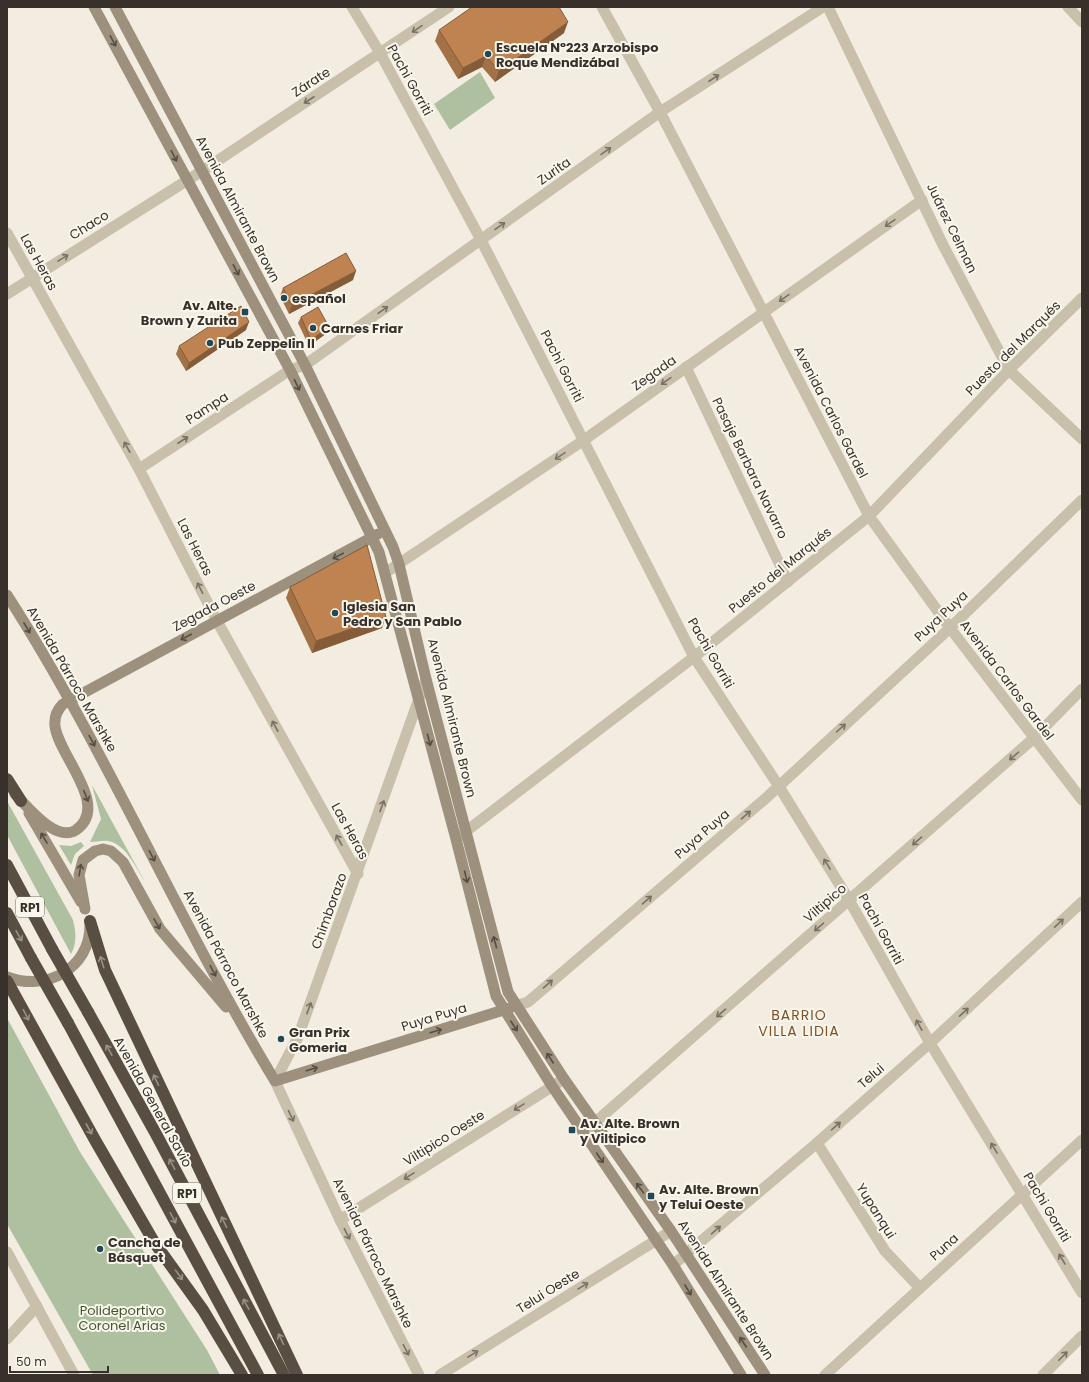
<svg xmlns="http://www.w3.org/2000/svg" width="1089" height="1382" viewBox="0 0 1089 1382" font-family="Poppins,sans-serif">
  <rect width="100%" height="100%" fill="#f2ede0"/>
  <g fill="#afc0a0">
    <polygon points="480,72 495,98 450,130 434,104"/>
    <path d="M92 785 145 882C136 868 126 844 108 841 102 840 95 842 90 842L101 819Z"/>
    <path d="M7 801 73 920C76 933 77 942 71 954L7 835Z"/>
    <polygon points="81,842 84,846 75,854 71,865 59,845 71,846"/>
    <polygon points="7,1018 80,1152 207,1350 220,1375 93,1375 7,1224"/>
  </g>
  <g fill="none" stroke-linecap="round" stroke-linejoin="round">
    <g stroke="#c9c0ac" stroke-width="11">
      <polyline points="352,7 380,53 481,240 694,657 778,785 849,900 930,1043 1082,1293"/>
      <polyline points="602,7 660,112 869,516 950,628 1082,800"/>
      <polyline points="828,7 943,245 1009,370 1082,439"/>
      <polyline points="1068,7 1082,22"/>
      <polyline points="7,233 139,469 217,621 358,874"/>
      <polyline points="7,294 202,171 449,7"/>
      <polyline points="686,367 788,582"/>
      <polyline points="139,469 290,370 305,365 660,112 823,7"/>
      <polyline points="385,573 584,440 922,200"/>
      <polyline points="456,839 694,657 869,516 1009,370 1082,298"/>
      <polyline points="516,1006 528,1002 765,799 950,628 1082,500"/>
      <polyline points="583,1133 1034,738 1082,689"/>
      <polyline points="817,1143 885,1251 920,1288"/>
      <polyline points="340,1220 564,1079"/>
      <polyline points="7,1252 74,1375"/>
      <polyline points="673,1265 817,1143 930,1043 1082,902"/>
      <polyline points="7,1339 37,1306"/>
      <polyline points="419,1375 340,1220 275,1081 298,1037 426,679"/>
      <polyline points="440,1375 671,1231"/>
      <polyline points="825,1375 1082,1140"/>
      <polyline points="1043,1375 1082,1336"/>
    </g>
    <g stroke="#9d907d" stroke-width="11">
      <polyline points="94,7 290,370 379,552 456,839 496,996 552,1086 673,1265 741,1375"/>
      <polyline points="115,7 305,365 393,547 399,564 426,679 508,992 564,1079 671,1231 765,1375"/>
      <path d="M7 595C107 751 179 923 275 1081L510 1008"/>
      <path d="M15 794C28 807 56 843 76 830 111 806 58 755 55 726 54 717 57 710 63 704L378 534"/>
      <polyline points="29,813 81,902"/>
      <polyline points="85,909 79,875 83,860 95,851 103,849 111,851 123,862 160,929 226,1007"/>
      <path d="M7 977C46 992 90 969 90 925"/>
    </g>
    <g stroke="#584e42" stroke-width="12">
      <polyline points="7,779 21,801"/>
      <polyline points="7,865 52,949"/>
      <polyline points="7,913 31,958"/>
      <polyline points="90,921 105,970 297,1375"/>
      <polyline points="7,981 95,1140 154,1242 203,1310 242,1375"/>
      <polyline points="88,1012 156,1134 284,1375"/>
      <polyline points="68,1023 258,1375"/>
    </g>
    <g stroke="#584e42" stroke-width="12">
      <polyline points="52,949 88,1012"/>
      <polyline points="31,958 68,1023"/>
    </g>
  </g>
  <g fill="#a37146">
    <polygon points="439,30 564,33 495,82 482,67 458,79 435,41"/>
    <polygon points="353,280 289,314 280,296 283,288"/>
    <polygon points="301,317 327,333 309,346 298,323"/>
    <polygon points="246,330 186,371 176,354 179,346"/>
    <polygon points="290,587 382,628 312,653 286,598"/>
  </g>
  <g fill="#855c39">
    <polygon points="568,22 564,33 495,82 499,71"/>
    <polygon points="486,56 482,67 458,79 463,68"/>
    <polygon points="356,271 353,280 289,314 292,305"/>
    <polygon points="249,322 246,330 186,371 189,363"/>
    <polygon points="329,327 327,333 309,346 311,340"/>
    <polygon points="386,617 382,628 312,653 316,641"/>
  </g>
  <g fill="#be8351" stroke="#855c39">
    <polygon points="472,7 559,7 568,22 499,71 486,56 463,68 439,30"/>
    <polygon points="346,253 356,271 292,305 283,288"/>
    <polygon points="241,306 249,322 189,363 179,346"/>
    <polygon points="318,307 329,327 311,340 301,317"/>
    <polygon points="367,545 386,617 316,641 290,587"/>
  </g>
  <defs><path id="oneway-shaft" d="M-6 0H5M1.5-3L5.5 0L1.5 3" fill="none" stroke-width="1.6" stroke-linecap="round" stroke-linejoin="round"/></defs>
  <g stroke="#797165">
    <use href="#oneway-shaft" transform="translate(417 29) rotate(146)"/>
    <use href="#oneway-shaft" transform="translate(714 78) rotate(-33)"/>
    <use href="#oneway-shaft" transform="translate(309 100) rotate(147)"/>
    <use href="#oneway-shaft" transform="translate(606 151) rotate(-35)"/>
    <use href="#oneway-shaft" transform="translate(890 223) rotate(145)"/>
    <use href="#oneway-shaft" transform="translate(500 226) rotate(-35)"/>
    <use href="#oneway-shaft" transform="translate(63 258) rotate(-32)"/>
    <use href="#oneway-shaft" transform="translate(784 298) rotate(145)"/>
    <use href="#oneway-shaft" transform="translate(383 310) rotate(-35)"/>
    <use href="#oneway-shaft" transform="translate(666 381) rotate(145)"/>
    <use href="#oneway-shaft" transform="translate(183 440) rotate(-33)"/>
    <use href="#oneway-shaft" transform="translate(127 447) rotate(-119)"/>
    <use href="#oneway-shaft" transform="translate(560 456) rotate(146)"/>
    <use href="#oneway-shaft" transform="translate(200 588) rotate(-117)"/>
    <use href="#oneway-shaft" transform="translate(275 726) rotate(-119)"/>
    <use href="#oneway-shaft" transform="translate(841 728) rotate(-42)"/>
    <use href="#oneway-shaft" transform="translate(1014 756) rotate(139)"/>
    <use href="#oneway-shaft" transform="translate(382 806) rotate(-70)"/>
    <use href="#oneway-shaft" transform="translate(746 815) rotate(-41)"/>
    <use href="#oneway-shaft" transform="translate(339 840) rotate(-119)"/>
    <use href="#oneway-shaft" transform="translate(917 841) rotate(139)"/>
    <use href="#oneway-shaft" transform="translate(827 864) rotate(-122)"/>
    <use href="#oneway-shaft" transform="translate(647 900) rotate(-41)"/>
    <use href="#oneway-shaft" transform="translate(1059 923) rotate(-43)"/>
    <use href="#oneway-shaft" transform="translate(819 927) rotate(139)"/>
    <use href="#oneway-shaft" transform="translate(548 984) rotate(-41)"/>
    <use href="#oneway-shaft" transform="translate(309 1008) rotate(-70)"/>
    <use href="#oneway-shaft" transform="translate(964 1012) rotate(-43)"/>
    <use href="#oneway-shaft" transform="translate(721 1013) rotate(139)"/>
    <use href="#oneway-shaft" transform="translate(919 1025) rotate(-119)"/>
    <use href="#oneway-shaft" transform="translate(519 1107) rotate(148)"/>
    <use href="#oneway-shaft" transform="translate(291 1116) rotate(65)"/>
    <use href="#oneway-shaft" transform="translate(836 1126) rotate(-41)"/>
    <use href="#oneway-shaft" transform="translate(994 1148) rotate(-122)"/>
    <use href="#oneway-shaft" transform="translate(409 1176) rotate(148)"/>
    <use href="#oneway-shaft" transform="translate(716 1230) rotate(-41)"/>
    <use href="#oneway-shaft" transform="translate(347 1234) rotate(63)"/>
    <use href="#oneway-shaft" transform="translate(1062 1259) rotate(-121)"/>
    <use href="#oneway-shaft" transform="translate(583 1286) rotate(-32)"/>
    <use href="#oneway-shaft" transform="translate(406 1350) rotate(63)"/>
    <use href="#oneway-shaft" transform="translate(473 1354) rotate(-32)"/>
    <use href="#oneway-shaft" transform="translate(1063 1356) rotate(-45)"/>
  </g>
  <g stroke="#564e44">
    <use href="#oneway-shaft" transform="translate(113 41) rotate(62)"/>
    <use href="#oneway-shaft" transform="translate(174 156) rotate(62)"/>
    <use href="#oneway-shaft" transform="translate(236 270) rotate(62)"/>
    <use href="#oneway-shaft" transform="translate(297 385) rotate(64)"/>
    <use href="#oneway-shaft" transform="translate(338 556) rotate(152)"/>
    <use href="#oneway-shaft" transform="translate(27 628) rotate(59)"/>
    <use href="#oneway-shaft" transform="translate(186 637) rotate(152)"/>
    <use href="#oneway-shaft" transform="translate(429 740) rotate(75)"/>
    <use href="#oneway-shaft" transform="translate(92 741) rotate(62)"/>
    <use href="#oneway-shaft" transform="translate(86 796) rotate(68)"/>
    <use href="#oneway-shaft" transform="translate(44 838) rotate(-121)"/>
    <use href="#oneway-shaft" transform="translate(152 856) rotate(62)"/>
    <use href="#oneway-shaft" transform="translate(80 870) rotate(-81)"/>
    <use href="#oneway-shaft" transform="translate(466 877) rotate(76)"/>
    <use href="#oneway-shaft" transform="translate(157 924) rotate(60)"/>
    <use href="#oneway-shaft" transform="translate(495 942) rotate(-105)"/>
    <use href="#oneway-shaft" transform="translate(213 971) rotate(62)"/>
    <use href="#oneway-shaft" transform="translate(514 1026) rotate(57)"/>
    <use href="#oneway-shaft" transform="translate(436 1031) rotate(-17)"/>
    <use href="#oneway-shaft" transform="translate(550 1058) rotate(-123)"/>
    <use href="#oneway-shaft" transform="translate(312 1069) rotate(-17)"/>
    <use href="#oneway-shaft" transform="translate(600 1158) rotate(56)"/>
    <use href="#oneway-shaft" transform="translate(640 1188) rotate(-126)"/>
    <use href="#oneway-shaft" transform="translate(688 1290) rotate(58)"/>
    <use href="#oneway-shaft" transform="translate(743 1342) rotate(-123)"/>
  </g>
  <g stroke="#989186">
    <use href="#oneway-shaft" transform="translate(19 936) rotate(61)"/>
    <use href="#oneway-shaft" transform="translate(102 962) rotate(-107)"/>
    <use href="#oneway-shaft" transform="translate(26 1015) rotate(63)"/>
    <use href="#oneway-shaft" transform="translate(109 1050) rotate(-119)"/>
    <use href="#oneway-shaft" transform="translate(156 1080) rotate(-115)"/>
    <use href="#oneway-shaft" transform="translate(89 1129) rotate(61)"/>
    <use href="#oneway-shaft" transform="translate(172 1164) rotate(-118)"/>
    <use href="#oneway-shaft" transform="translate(173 1218) rotate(62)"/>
    <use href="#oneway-shaft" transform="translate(224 1222) rotate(-116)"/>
    <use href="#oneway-shaft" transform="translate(179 1275) rotate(54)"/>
    <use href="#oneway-shaft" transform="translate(246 1304) rotate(-119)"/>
    <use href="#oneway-shaft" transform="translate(281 1339) rotate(-115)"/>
  </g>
  <g fill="#224857" stroke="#f9f6ec" stroke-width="1.5">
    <circle cx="488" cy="54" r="4"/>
    <circle cx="284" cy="298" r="4"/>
    <rect x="241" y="308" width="8" height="8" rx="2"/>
    <circle cx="313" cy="328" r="4"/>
    <circle cx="210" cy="343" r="4"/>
    <circle cx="335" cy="613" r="4"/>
    <circle cx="281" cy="1039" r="4"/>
    <rect x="568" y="1126" width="8" height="8" rx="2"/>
    <rect x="647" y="1192" width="8" height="8" rx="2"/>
    <circle cx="100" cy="1249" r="4"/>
  </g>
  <g text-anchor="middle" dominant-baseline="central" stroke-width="4" stroke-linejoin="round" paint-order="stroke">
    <g fill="#f9f6ec" stroke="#726c65" stroke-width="1">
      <rect x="16" y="897" width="28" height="20" rx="3"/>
      <rect x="173" y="1183" width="28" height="20" rx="3"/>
    </g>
    <g font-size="12" font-weight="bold" fill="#38312b">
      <text x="30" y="907">RP1</text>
      <text x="187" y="1193">RP1</text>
    </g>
    <g font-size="13" font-weight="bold" fill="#38312b" stroke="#f9f6ec" text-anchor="start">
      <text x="496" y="47">Escuela Nº223 Arzobispo<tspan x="496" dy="15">Roque Mendizábal</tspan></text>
      <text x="292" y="298">español</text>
      <text x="237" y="305" text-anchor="end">Av. Alte.<tspan x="237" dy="15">Brown y Zurita</tspan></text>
      <text x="321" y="328">Carnes Friar</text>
      <text x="218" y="343">Pub Zeppelin II</text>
      <text x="343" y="606">Iglesia San<tspan x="343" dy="15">Pedro y San Pablo</tspan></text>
      <text x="289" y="1032">Gran Prix<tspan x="289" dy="15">Gomeria</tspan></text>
      <text x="580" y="1123">Av. Alte. Brown<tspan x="580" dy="15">y Viltipico</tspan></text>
      <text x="659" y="1189">Av. Alte. Brown<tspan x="659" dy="15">y Telui Oeste</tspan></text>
      <text x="108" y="1242">Cancha de<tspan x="108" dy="15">Básquet</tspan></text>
    </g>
    <g font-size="13" fill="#38312b" stroke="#f9f6ec">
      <text transform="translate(410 80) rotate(61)">Pachi Gorriti</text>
      <text transform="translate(311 82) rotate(-33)">Zárate</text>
      <text transform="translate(554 171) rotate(-35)">Zurita</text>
      <text transform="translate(238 209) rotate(62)">Avenida Almirante Brown</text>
      <text transform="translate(89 225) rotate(-32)">Chaco</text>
      <text transform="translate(952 228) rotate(64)">Juárez Celman</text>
      <text transform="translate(39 262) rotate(61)">Las Heras</text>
      <text transform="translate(1013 348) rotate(-45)">Puesto del Marqués</text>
      <text transform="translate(562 366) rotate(63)">Pachi Gorriti</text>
      <text transform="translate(654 373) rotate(-35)">Zegada</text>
      <text transform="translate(207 408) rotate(-33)">Pampa</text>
      <text transform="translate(831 412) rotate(63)">Avenida Carlos Gardel</text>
      <text transform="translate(750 468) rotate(64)">Pasaje Barbara Navarro</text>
      <text transform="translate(195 547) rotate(63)">Las Heras</text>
      <text transform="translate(780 570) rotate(-39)">Puesto del Marqués</text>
      <text transform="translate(214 606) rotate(-28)">Zegada Oeste</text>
      <text transform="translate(941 616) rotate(-43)">Puya Puya</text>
      <text transform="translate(711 653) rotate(60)">Pachi Gorriti</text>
      <text transform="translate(72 679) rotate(60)">Avenida Párroco Marshke</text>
      <text transform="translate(1007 680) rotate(53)">Avenida Carlos Gardel</text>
      <text transform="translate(452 718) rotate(76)">Avenida Almirante Brown</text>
      <text transform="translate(350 831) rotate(61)">Las Heras</text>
      <text transform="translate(702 834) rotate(-41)">Puya Puya</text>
      <text transform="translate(825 903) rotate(-41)">Viltipico</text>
      <text transform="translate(329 911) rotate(-70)">Chimborazo</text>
      <text transform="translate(881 929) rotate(61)">Pachi Gorriti</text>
      <text transform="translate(226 964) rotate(62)">Avenida Párroco Marshke</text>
      <text transform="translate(434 1017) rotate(-17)">Puya Puya</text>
      <text transform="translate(871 1076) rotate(-41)">Telui</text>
      <text transform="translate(153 1102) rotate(61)">Avenida General Savio</text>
      <text transform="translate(444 1138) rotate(-32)">Viltipico Oeste</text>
      <text transform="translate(1047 1207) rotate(59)">Pachi Gorriti</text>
      <text transform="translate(876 1211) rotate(58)">Yupanqui</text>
      <text transform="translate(944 1247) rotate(-42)">Puna</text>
      <text transform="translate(373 1253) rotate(64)">Avenida Párroco Marshke</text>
      <text transform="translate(726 1290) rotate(57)">Avenida Almirante Brown</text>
      <text transform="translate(548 1291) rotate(-32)">Telui Oeste</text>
    </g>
    <g font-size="13" fill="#3f5530" stroke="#f9f6ec">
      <text x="122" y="1310">Polideportivo<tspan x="122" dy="15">Coronel Arias</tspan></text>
    </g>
    <g font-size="14" letter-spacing="1" fill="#825129" stroke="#f9f6ec">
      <text x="799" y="1015">BARRIO<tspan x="799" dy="16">VILLA LIDIA</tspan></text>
    </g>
  </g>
  <rect width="1089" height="1382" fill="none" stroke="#38312b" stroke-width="16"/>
  <path d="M10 1366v6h98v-6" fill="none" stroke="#38312b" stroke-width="2"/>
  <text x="16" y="1366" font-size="12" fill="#38312b" stroke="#f9f6ec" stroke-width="3" paint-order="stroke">50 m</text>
</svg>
